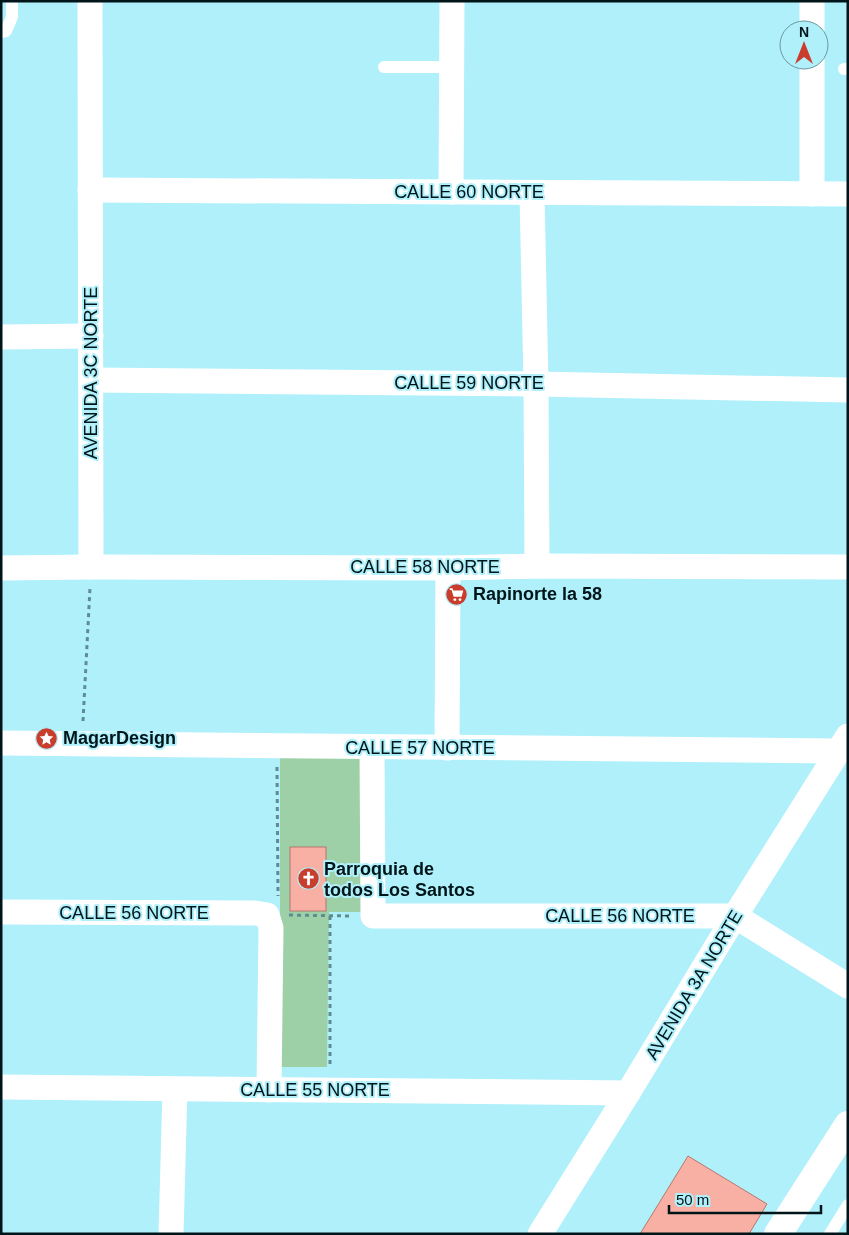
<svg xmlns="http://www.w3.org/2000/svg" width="849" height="1235" viewBox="0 0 849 1235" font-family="Helvetica,sans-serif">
  <rect width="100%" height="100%" fill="#b0f0fb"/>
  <polygon fill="#9dd0a7" points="280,750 370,750 370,912 329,912 327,1067 277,1067 280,918"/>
  <g fill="#f7b0a3" stroke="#b6776c">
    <rect x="290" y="847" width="36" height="64"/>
    <polygon points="688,1156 767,1204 749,1234 640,1234"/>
  </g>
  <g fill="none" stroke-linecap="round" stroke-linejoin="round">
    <g stroke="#5f8b93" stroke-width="3" stroke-dasharray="4 4" stroke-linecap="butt">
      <polyline points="83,721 90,588"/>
      <polyline points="277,767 278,896"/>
      <polyline points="289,915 350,916"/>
      <polyline points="330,916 330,1067"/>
    </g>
    <g stroke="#fff" stroke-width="12">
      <polyline points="1,32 6,31 12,17 12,1"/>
      <polyline points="384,67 452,67"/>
      <polyline points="844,69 848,69"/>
      <polyline points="830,1234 848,1205"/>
    </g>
    <g stroke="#fff" stroke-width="25">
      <polyline points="90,1 91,567"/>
      <polyline points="812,1 812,30"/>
      <polyline points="812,60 812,194"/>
      <polyline points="90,190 848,194"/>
      <polyline points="451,192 452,1"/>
      <polyline points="532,193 536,384 537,566"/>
      <polyline points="1,337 91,336"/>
      <polyline points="91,380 536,384 848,390"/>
      <polyline points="1,568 91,567 448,568 537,566 848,567"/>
      <polyline points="1,743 838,751"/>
      <polyline points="372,747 373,916 735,916 848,986"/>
      <polyline points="447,748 448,568"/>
      <polyline points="1,912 255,913 267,915 271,928 269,1090"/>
      <polyline points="1,1087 628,1093"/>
      <polyline points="171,1234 175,1089"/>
      <polyline points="540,1234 628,1093 735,916 848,736"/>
    </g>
    <polyline stroke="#fff" stroke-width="28" points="778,1234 848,1125"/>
  </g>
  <defs>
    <symbol id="supermarket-disc" viewBox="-11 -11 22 22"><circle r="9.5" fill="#c93d2c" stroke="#b0f0fb"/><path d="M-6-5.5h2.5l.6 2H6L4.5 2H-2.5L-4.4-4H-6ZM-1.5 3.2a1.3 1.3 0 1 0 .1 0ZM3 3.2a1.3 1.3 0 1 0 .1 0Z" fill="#fff"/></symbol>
    <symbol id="sight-disc" viewBox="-11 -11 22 22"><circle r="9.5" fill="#c93d2c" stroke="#b0f0fb"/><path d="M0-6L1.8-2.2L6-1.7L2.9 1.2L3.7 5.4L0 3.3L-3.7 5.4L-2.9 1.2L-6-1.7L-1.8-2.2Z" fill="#fff"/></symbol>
    <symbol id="church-disc" viewBox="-11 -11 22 22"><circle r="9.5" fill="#c93d2c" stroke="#b0f0fb"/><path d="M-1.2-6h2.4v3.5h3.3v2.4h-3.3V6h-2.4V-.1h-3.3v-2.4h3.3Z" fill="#fff"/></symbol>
  </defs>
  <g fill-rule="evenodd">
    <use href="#supermarket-disc" x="444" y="582" width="25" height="25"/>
    <use href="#sight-disc" x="34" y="726" width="25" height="25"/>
    <use href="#church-disc" x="296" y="866" width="25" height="25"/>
  </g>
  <g text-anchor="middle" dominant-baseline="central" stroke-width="4" stroke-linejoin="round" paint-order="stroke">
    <g font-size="18" fill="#001519" stroke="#b0f0fb">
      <text x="469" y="192">CALLE 60 NORTE</text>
      <text transform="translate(91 373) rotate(-90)">AVENIDA 3C NORTE</text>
      <text x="469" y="383">CALLE 59 NORTE</text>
      <text x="425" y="567">CALLE 58 NORTE</text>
      <text x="420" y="748">CALLE 57 NORTE</text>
      <text x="134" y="913">CALLE 56 NORTE</text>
      <text x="620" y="916">CALLE 56 NORTE</text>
      <text transform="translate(694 985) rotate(-59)">AVENIDA 3A NORTE</text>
      <text x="315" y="1090">CALLE 55 NORTE</text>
    </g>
    <g font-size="18" font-weight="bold" fill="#001519" stroke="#b0f0fb" text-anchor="start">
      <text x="473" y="594">Rapinorte la 58</text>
      <text x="63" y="738">MagarDesign</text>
      <text x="324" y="869">Parroquia de<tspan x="324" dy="21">todos Los Santos</tspan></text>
    </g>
  </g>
  <rect width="849" height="1235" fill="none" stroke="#001519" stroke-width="5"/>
  <g transform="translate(804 45)"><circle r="24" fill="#b0f0fb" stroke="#6a98a1"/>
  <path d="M0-4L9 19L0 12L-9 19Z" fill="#c93d2c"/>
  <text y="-8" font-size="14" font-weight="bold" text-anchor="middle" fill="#001519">N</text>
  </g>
  <path d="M669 1205v8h152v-8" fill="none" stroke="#001519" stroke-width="2.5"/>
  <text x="676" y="1205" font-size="15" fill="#001519" stroke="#b0f0fb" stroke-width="4" paint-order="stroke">50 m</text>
</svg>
